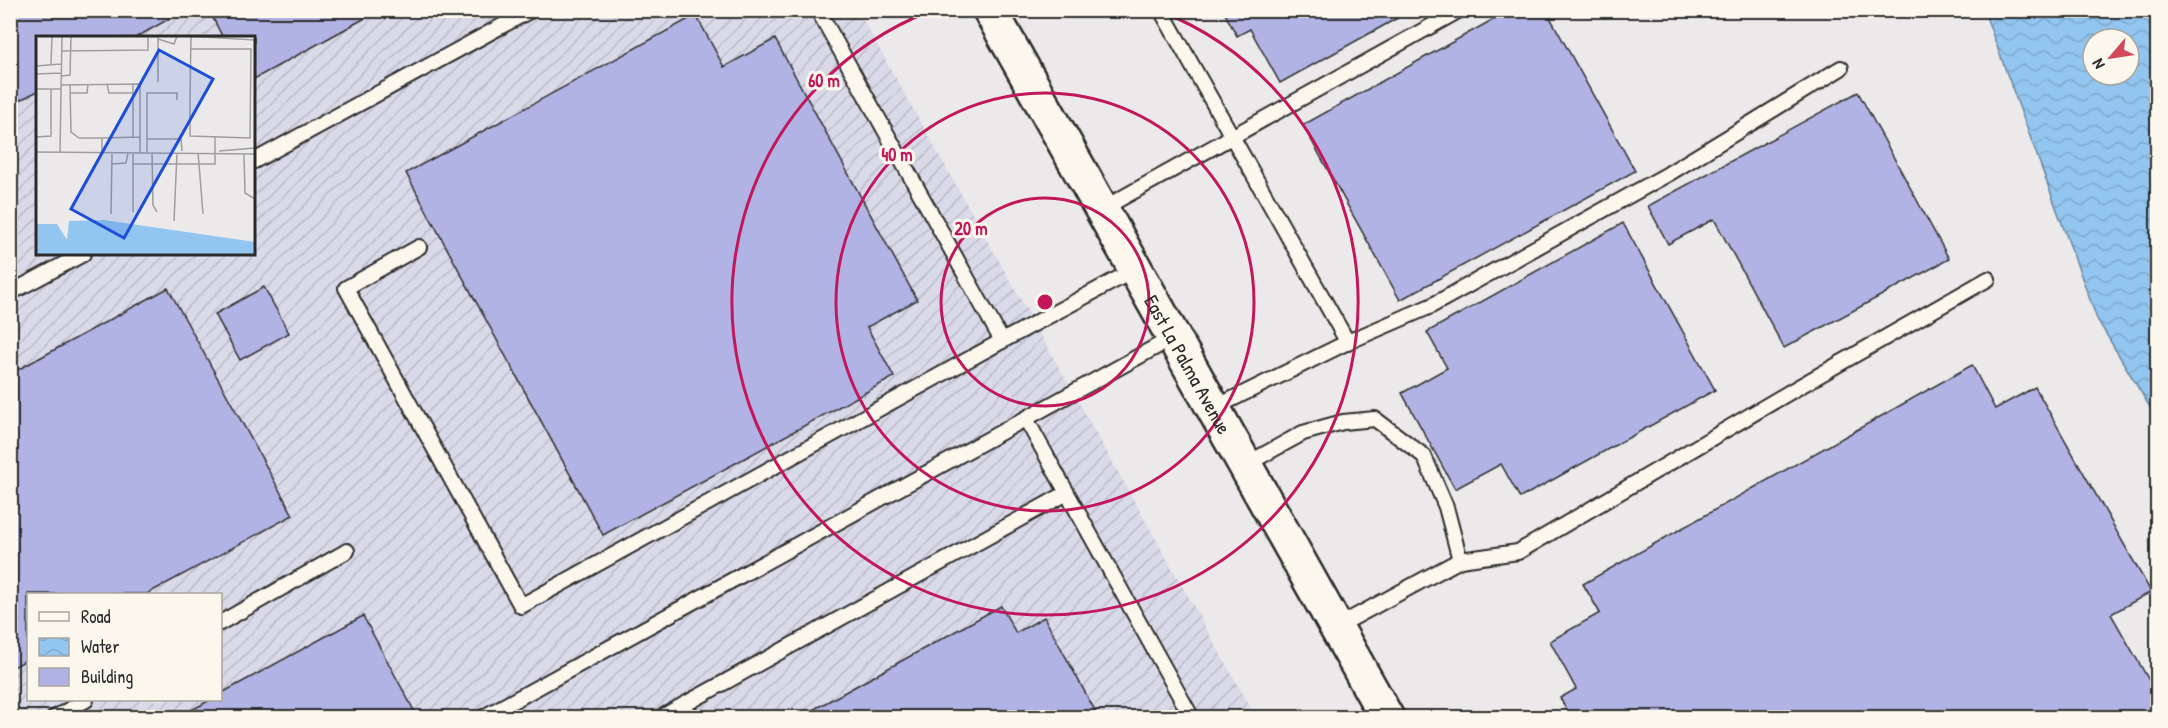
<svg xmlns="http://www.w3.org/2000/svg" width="2168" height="728" viewBox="0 0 2168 728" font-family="'Patrick Hand',sans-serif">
  <defs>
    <pattern id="industrial-furrows" width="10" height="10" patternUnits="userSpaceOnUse" patternTransform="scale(1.5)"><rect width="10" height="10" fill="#dad9e8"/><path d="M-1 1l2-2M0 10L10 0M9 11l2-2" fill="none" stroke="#bbbac7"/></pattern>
    <pattern id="water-waves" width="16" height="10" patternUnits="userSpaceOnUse" patternTransform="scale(1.5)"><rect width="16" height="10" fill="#92c5ef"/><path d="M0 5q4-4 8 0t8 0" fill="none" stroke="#7ea9cd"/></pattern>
  </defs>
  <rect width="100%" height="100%" fill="#ece9ea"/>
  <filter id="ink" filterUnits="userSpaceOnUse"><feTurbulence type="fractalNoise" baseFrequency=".0167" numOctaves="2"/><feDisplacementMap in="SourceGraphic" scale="12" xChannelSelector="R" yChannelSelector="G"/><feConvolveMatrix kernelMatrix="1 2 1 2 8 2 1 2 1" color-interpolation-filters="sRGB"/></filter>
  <g filter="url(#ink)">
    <path fill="url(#industrial-furrows)" fill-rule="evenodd" d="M10 11H858L1256 717H11ZM38 38H254V254H38ZM28 594H220V700H28Z"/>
    <path fill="url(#water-waves)" stroke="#6987a1" stroke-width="1.5" fill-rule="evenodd" d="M1984 11H2157V419L2097 319ZM2093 39H2129V75H2093Z"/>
    <g fill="#b1b3e4" stroke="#2b2b2b" stroke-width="1.5">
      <polygon points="10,10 185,10 135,38 38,38 38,91 10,105"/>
      <polygon points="209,10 380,10 254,79 254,38 223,38"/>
      <polygon points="1223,10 1412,10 1280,83 1250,29 1237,36"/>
      <polygon points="1510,10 1546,10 1635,171 1400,300 1303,125"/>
      <polygon points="696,15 724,67 775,39 917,300 867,327 894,377 603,535 406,173"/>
      <polygon points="1858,92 1949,259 1784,348 1714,219 1668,244 1648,206"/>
      <polygon points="1623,223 1715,390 1520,498 1501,464 1455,489 1402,393 1447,368 1427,332"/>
      <polygon points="264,287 289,333 240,360 215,314"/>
      <polygon points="168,288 293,515 147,594 28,594 28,659 10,669 10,374"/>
      <polygon points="1972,365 1995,409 2035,387 2151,592 2111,614 2158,696 2158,715 2152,718 1571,718 1560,698 1576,689 1550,641 1600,613 1583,584"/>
      <polygon points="1001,606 1016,633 1044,617 1099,718 798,718"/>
      <polygon points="363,616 418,718 177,718 210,700 220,700 220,694"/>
    </g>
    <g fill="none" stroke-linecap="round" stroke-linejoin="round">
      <defs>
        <g id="service">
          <polyline points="818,10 1002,341 1136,269"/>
          <polyline points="1161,10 1348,343"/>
          <polyline points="254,161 531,10"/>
          <polyline points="1102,209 1460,10"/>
          <polyline points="419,247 346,288 521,606 1002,341"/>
          <polyline points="10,293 83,254"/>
          <polyline points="1214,408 1350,341 1431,306 1668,174 1841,68"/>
          <polyline points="1026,419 1192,718"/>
          <polyline points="1245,465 1303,433 1343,422 1375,419 1424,456 1446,507 1460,560"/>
          <polyline points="220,623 347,551"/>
          <polyline points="1336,627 1460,560 1518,552 1795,389 1988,279"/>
          <polyline points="54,718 86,700"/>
          <polyline points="482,718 1174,337"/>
          <polyline points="660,718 1067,493"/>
        </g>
        <g id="secondary">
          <path id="s1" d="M990 10 1387 718"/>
        </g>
      </defs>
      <use href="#service" stroke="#2b2b2b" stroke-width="18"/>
      <use href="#secondary" stroke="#2b2b2b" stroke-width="38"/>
      <use href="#service" stroke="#fbf7ec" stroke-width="14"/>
      <use href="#secondary" stroke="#fbf7ec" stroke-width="33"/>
    </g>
  </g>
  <g fill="none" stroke="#c2185b" stroke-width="3">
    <circle cx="1045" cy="302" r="104"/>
    <circle cx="1045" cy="302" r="209"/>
    <path d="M1160 11A313 313 0 1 1 930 11"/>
  </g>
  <g text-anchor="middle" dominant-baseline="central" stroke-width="6" stroke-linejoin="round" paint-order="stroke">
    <g font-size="20" fill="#2b2b2b" stroke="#fbf7ec">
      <text stroke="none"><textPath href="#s1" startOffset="406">East La Palma Avenue</textPath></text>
    </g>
  </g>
  <g transform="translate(36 36)">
    <rect width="219" height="219" fill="#ece9ea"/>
    <path d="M68 184 219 206V219H0V188H21L31 204 33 185Z" fill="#92c5ef"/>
    <path fill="none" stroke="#9f9d9e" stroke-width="1.5" d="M150 0 219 4M122 3 138 8 141 0M155 13H215L214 102 154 100V62L155 1M26 15 112 14V0M15 28 16 0M0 30 25 28M0 38 25 37M25 40 34 39 35 0M122 46V0M71 48 73 57H97M25 49 104 48V116M34 49 35 96 43 102H66V116M0 53H25M35 57H51L52 48M0 101 15 100V53M97 101V49M66 102 104 101M111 103V57H141V64M183 115 219 112M0 116 219 118M24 116 26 0M111 116V103H145L146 115M116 117 117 169 121 176M208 118 209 157 219 163M76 128 90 127 92 117M97 128H163L162 117M97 176V117M75 178 76 118M167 178 163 128H179V100M138 185 141 117"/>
    <path fill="#1d4ed8" fill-opacity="0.15" stroke="#1d4ed8" stroke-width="3" d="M123 14 177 43 88 202 35 173Z"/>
    <rect width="219" height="219" fill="none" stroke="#2b2b2b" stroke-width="3"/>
  </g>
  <circle cx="1045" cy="302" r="9" fill="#c2185b" stroke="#fbf7ec" stroke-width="3"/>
  <g font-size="18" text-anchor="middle" font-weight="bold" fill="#c2185b" stroke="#fbf7ec" stroke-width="6" stroke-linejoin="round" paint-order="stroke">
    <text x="824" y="87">60 m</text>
    <text x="897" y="161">40 m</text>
    <text x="971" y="235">20 m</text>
  </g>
  <rect width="2168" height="728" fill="none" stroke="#fbf7ec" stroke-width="36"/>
  <rect x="18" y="18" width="2132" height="692" fill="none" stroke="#2b2b2b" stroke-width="2" filter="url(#ink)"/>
  <rect x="27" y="593" width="195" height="108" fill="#fbf7ec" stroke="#a8a59f" stroke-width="1.5"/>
  <rect x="39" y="612" width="30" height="9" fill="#fbf7ec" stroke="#a8a59f" stroke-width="1.5"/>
  <text x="81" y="623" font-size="18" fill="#2b2b2b">Road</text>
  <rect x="39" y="638" width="30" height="18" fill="url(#water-waves)" stroke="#a8a59f" stroke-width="1.5"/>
  <text x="81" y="653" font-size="18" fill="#2b2b2b">Water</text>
  <rect x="39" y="668" width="30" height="18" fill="#b1b3e4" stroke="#a8a59f" stroke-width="1.5"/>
  <text x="81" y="683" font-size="18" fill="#2b2b2b">Building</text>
  <g transform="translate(2111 57) rotate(241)"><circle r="28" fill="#fbf7ec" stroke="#a8a59f" stroke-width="1.5"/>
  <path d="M0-4.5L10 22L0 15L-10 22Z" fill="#d1495b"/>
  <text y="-9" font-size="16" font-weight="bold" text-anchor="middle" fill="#2b2b2b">N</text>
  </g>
</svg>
